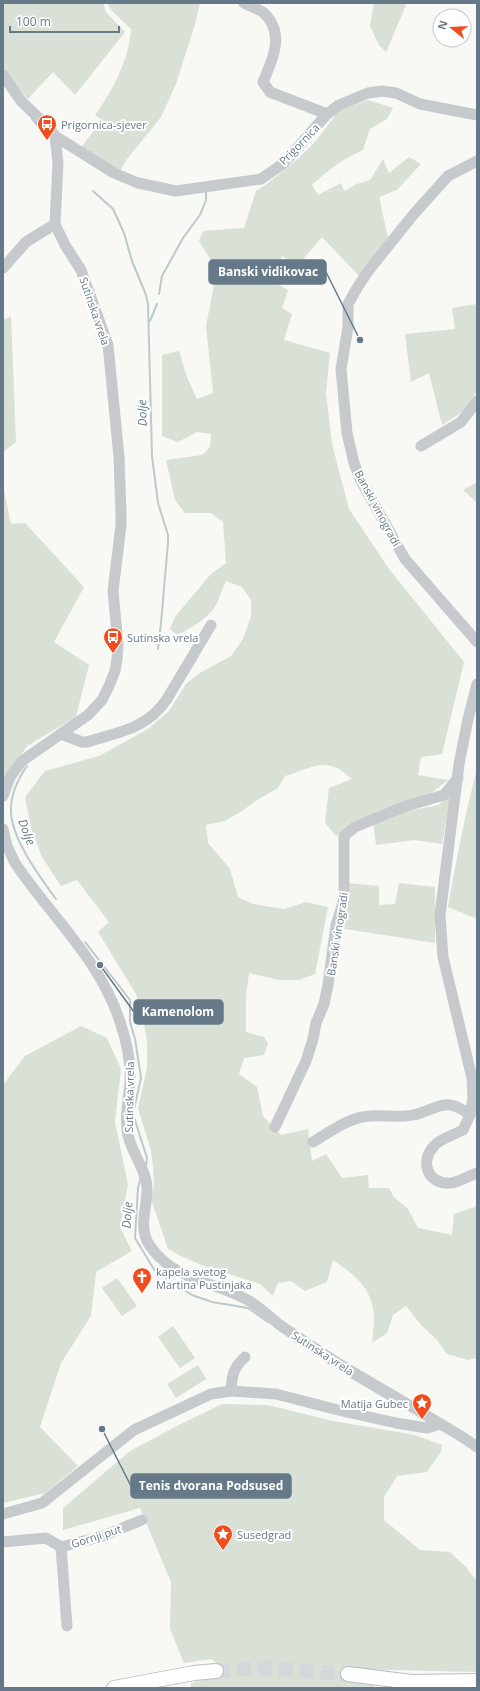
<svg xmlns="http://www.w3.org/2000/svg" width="480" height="1691" viewBox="0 0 480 1691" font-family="'Open Sans',sans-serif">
  <rect width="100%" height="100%" fill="#f8f8f5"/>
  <g fill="#d9e0d6">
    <polygon points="3,3 103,3 106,12 125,32 75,95 53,72 28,99 3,70"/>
    <path d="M108 3H200L195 24 176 84 161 117 127 159 119 173 80 149 102 120 95 115C113 90 129 60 131 29L110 9Z"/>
    <polygon points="374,3 407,3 386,52 379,45 370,26"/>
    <path d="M368 100 393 108 387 119 370 129 363 150C343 159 328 170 312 185L318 195 341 183 344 191 357 184 370 180 383 159 389 173 409 157 421 164 397 190 379 197 388 238 359 276 322 237 298 265 282 256 271 280 288 290 282 308 292 314 284 340 330 353 326 393 332 444 349 509 389 569 464 662 442 754 421 757 418 775 448 780 430 794 360 820 336 836 325 823 329 788 352 779C327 755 314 767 285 776L278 788 257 800 242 811 225 821 206 825 208 843 230 869 238 897 253 904 284 909 306 902 328 907 315 974 299 980H279L249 973 246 996V1032L264 1037 268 1043 264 1055 244 1058 239 1074 257 1087 263 1116 281 1135 308 1129 312 1161 326 1154 342 1178 368 1175 369 1188H389L394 1197 408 1209 418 1228 452 1235 454 1214 477 1206V1358L468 1360 447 1354 437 1340 421 1325 406 1306 393 1315 387 1333 372 1343C373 1334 374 1325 374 1315 372 1288 354 1274 333 1260L327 1282 305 1291 291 1281 278 1283 273 1296 260 1284 204 1266 183 1257 168 1249 151 1199 154 1187 153 1166 151 1151 138 1108 147 1068V1042L143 1016 136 994 98 932 109 922 77 880 61 886 42 857 31 828 25 797 45 771 99 756 148 729 169 711 186 684 198 674 231 656 243 639 251 616V600L242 587 226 581C221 590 219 602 213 610 203 621 190 629 177 635L170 629 175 617 190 599 211 574 226 563 223 522 211 513H185L175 500 166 460 202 455 210 447 211 434 197 432 178 442 162 436V355L179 351 187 377 197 399 213 393 206 326 217 270 199 241 203 231 244 228 256 191 264 186 292 164 316 141 339 110Z"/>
    <polygon points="477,304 477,391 462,412 442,425 429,373 411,382 405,334 455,329 452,308"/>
    <polygon points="11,316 16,442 3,452 3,320"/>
    <polygon points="477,482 477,503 463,490"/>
    <polygon points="3,485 11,524 25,523 84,587 54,642 89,665 76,717 27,746 5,778 3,788"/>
    <path d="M477 769V919L448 907C456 860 465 815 477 769Z"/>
    <polygon points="451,791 442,844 414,840 376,845 373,822 402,812 439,805"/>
    <polygon points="347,883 379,886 379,905 395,904 399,883 435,887 435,943 339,928"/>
    <polygon points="81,1026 107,1038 121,1069 115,1122 128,1184 120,1227 132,1251 96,1272 91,1316 61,1363 40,1427 78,1466 45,1493 3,1503 3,1085 25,1056"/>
    <polygon points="117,1278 137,1306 122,1316 102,1288"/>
    <polygon points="173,1326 195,1358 180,1368 158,1337"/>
    <polygon points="198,1365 206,1379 176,1398 167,1384"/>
    <polygon points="222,1404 268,1405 333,1421 415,1435 442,1445 441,1452 427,1472 397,1476 384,1497 384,1520 420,1550 450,1552 466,1567 477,1581 477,1672 348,1669 375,1683 373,1688 191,1688 191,1683 215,1677 219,1672 218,1664 211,1659 184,1663 170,1629 171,1582 140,1508 63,1530 63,1508 130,1451 177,1426"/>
  </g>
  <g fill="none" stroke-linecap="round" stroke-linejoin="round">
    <g stroke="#bcc9cd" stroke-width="2">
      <polyline points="32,119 41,129"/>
      <polyline points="93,191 113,209 124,233 132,261 146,295 148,304 152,456 158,503 168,535 168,543 161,623 158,649"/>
      <polyline points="159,294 162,276 183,238 200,215 206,200 206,190"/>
      <polyline points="150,321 157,304"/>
      <path d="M27 766C18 779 11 793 11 809 10 837 40 877 56 899"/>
      <polyline points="85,942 130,1000 130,1022 135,1039 141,1078 133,1114 147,1158 146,1167"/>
      <polyline points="141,1176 138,1188 135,1238 155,1271 192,1295 212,1302 248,1308 268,1322"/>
      <polyline points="291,1339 336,1368"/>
      <polyline points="342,1372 403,1408"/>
    </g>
    <polyline stroke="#d3d8da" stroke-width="14" stroke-dasharray="14 7" stroke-linecap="butt" points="216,1671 264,1668 348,1674"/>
    <defs>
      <g id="major">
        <polyline points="348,1674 411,1682 477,1681"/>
        <polyline points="114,1688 194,1673 216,1671"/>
      </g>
    </defs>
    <use href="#major" stroke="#b9bdc1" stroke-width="16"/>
    <g stroke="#c6cacd" stroke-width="11">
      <path d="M244 3C250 6 259 9 264 13 285 33 273 59 263 82L270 92 327 114"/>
      <polyline points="3,75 21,101 47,126 55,136 114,173 138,183 176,191 261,179 284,163 327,114 339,105 368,93 382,91 396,93 420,104 477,115"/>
      <polyline points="477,161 448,176 413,215 369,270 357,288 348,304 348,327 341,369 347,433 354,463 360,479 405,559 477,642"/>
      <polyline points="3,268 26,242 55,224"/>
      <polyline points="421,446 461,422 477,401"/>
      <path d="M477 684 468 719 459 764 440 915 443 957 472 1078 473 1099 470 1115 463 1130C454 1135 441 1138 434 1146 419 1162 428 1185 451 1183 459 1182 469 1176 477 1173"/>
      <path d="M61 734 82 742H87C119 732 147 729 167 699L211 625"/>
      <polyline points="3,796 10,777 22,761 88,715 102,700 109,686 115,671 117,659 118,645 113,591 121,525 121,512 119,457 108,345 81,270 65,245 55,224 58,163 55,136"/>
      <path d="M3 829 7 846 15 863C52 918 101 960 121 1025 127 1043 131 1062 130 1081 129 1097 125 1113 127 1130 129 1150 146 1168 147 1187 148 1207 137 1227 150 1246 176 1283 217 1281 251 1302 262 1309 271 1318 280 1325 300 1339 321 1352 341 1365 374 1385 407 1403 439 1423 452 1431 465 1438 477 1447"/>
      <polyline points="275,1127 306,1061 313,1039 316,1023 324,1004 328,985 336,925 343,903 344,893 344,836 355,827 379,817 406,806 444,795 458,778"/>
      <path d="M313 1142C330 1132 349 1117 370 1116 383 1115 400 1118 413 1115 439 1109 445 1095 470 1115"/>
      <path d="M231 1391C232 1375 233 1368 245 1357"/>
      <polyline points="3,1514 42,1503 134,1430 211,1394 231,1391 276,1394 338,1410 396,1423 427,1428 440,1424"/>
      <polyline points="3,1542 46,1538 61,1547 103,1536 142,1520"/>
      <polyline points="61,1547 67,1626"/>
    </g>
    <use href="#major" stroke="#fff" stroke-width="14"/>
  </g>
  <defs>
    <symbol id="bus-pin" viewBox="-11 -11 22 30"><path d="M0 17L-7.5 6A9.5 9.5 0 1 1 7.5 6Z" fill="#f04c1d" stroke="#fff"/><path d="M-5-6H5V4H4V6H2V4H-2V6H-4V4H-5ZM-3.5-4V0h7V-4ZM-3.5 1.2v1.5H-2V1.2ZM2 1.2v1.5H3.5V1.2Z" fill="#fff"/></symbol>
    <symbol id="church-pin" viewBox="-11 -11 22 30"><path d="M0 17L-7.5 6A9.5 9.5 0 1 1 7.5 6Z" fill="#f04c1d" stroke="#fff"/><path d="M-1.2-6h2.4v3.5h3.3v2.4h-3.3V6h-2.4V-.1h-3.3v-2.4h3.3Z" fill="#fff"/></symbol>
    <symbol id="sight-pin" viewBox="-11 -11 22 30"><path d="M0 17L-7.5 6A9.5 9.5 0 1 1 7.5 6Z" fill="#f04c1d" stroke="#fff"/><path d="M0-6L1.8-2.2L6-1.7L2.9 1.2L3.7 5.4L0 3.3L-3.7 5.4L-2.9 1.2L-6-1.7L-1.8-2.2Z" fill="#fff"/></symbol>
  </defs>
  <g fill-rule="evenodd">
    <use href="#bus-pin" x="36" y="113" width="22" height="30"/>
    <use href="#bus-pin" x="102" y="626" width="22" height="30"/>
    <use href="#church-pin" x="131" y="1266" width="22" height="30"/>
    <use href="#sight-pin" x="411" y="1392" width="22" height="30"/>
    <use href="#sight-pin" x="212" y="1523" width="22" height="30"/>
  </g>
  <g text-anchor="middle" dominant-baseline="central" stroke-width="4" stroke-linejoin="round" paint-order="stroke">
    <g font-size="11" fill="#657988" stroke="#fff" text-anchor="start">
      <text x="61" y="124">Prigornica-sjever</text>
      <text x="127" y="637">Sutinska vrela</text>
      <text x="156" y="1271">kapela svetog<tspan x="156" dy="13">Martina Pustinjaka</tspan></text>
      <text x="408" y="1403" text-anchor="end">Matija Gubec</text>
      <text x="237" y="1534">Susedgrad</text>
    </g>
    <g font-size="11" fill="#657988" stroke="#fff">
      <text transform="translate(299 144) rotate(-46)">Prigornica</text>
      <text transform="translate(95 311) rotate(71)">Sutinska vrela</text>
      <text transform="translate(378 508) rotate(62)">Banski vinogradi</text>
      <text transform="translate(337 934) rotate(-81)">Banski vinogradi</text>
      <text transform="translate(129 1097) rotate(-89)">Sutinska vrela</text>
      <text transform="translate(323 1353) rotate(33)">Sutinska vrela</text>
      <text transform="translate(96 1536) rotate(-18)">Gornji put</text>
    </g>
    <g font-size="12" font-style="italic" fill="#607b84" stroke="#fff">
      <text transform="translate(142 413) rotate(-91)">Dolje</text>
      <text transform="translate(27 832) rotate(69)">Dolje</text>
      <text transform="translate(127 1215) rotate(-86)">Dolje</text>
    </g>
  </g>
  <path fill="none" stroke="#657988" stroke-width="1.5" d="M360 340L326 272M100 965L134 1012M102 1429L131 1486"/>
  <g fill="#657988" stroke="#fff" stroke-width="1.5">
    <circle cx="360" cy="340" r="4"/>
    <circle cx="100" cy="965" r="4"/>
    <circle cx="102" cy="1429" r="4"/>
  </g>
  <g fill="#657988" stroke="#657988" stroke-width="1.5">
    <rect x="209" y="260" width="117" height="24" rx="4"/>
    <rect x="134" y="1000" width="89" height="24" rx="4"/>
    <rect x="131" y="1474" width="160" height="24" rx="4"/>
  </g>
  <g font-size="12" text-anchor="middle" font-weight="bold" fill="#fff">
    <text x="268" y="276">Banski vidikovac</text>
    <text x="178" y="1016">Kamenolom</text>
    <text x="211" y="1490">Tenis dvorana Podsused</text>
  </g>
  <rect width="480" height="1691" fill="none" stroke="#657988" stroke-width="8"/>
  <g transform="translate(452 28) rotate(288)"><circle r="19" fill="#ffffff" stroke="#c1c9cf"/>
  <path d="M0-3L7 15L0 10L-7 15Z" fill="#f04c1d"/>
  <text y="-6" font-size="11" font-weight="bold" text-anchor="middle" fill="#657988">N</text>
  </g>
  <path d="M10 26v6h109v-6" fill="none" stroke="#657988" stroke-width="2"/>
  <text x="16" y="26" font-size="12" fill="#657988" stroke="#ffffff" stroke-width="3" paint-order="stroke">100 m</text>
</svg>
